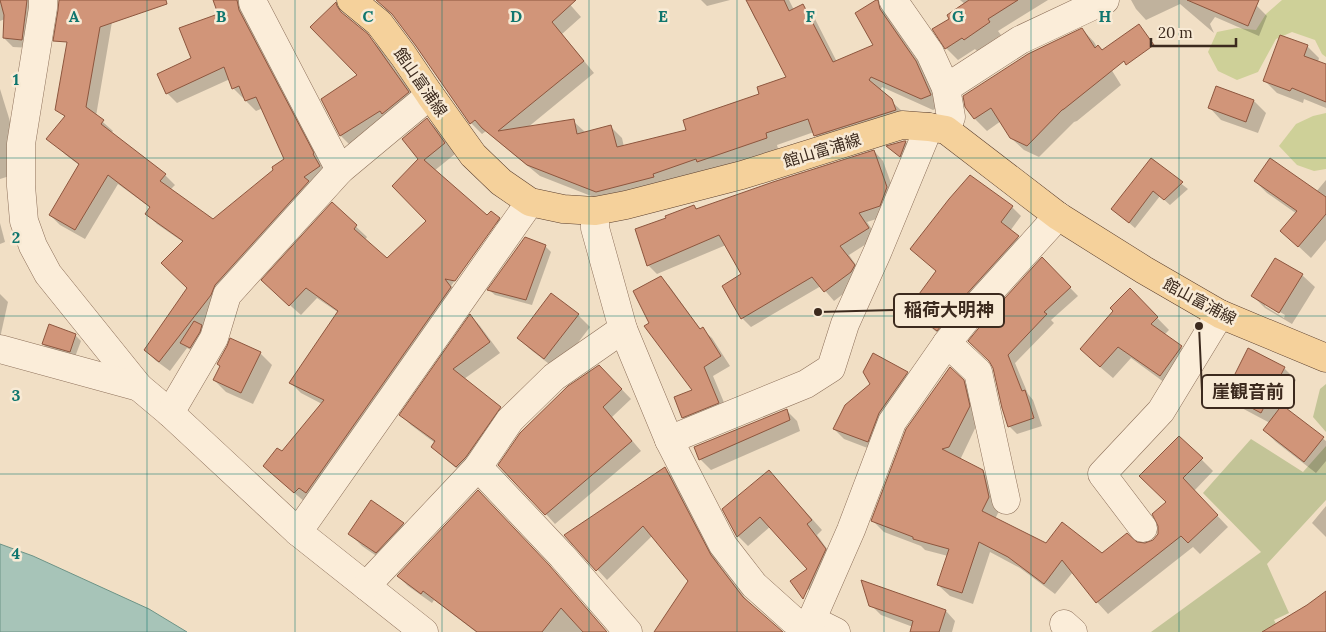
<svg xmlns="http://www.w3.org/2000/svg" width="1326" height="632" viewBox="0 0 1326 632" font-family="Lora,'Noto Sans JP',serif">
  <rect width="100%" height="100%" fill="#f1dfc5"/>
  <g fill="#ced098">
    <polygon points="1282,0 1326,0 1326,57 1322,54 1315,40 1292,32 1276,39 1258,72 1237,80 1218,71 1208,52 1217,32 1237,28 1256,30 1266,14"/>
    <polygon points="1326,113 1326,169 1314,171 1297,165 1279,146 1296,124 1313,116"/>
  </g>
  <g fill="#c3c497">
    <polygon points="1326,384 1326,432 1313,417 1320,389"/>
    <polygon points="1251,439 1303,472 1326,446 1326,500 1267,564 1289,613 1274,620 1280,632 1151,632 1261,552 1203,493"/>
  </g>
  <polygon fill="#a7c4b8" stroke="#6d9386" points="0,544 33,556 149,609 187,632 0,632"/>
  <g fill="#0003" fill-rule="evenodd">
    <polygon points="0,0 31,0 31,48 13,47 4,38 5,19 0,21"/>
    <polygon points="77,0 109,0 113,16 96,116 113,131 111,133 165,175 175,185 170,190 214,220 275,170 286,159 263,108 256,111 246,101 245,97 243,98 233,88 230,79 177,103 167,93 192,59 219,15 223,0 243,0 329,177 196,353 187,348 170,371 155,360 146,350 189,288 183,242 157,224 147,214 151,208 118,184 85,239 60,225 50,215 79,165 66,155 56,145 66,117 61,112"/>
    <polygon points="376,0 566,0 581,17 562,34 594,73 527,128 573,121 585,132 610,126 622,138 624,147 688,131 760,94 788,77 760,24 755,19 746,0 789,0 794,10 803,6 814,17 837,62 875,46 878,0 889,11 888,14 891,22 927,74 942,106 933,110 882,87 880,91 903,112 827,147 815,135 814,132 777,145 778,149 710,172 609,203 540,176 495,139 486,131 482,134 471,123 396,18"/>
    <polygon points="701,0 730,0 707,6"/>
    <polygon points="960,0 1048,0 998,31 1001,35 977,51 975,49 958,60 946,48 934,29 951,19 965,4"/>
    <polygon points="1131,0 1243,0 1256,5 1267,16 1259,36 1215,17 1210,24 1214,33 1180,4 1146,20 1136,9"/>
    <polygon points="1082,29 1094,42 1121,85 1077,121 1074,122 1039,157 1024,150 1011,138 1001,121 987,131 975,119 966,107"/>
    <polygon points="367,35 380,48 420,105 353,148 341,136 322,99 359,76"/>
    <polygon points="1307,46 1319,58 1318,62 1326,65 1326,108 1304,99 1303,103 1277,93 1265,81"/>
    <polygon points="0,89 17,144 16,174 0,179"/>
    <polygon points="1254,101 1266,113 1258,133 1221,120 1209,107"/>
    <path d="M427 119 438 130 455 154 434 171 488 217 499 218 510 229 306 503 275 476 282 453 322 404 301 393 291 383 339 313 317 298 301 315 274 291 332 204 367 237 365 240 387 260 428 221 420 159ZM495 222 497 224 453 287 451 286Z"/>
    <polygon points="906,142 912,148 906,162 889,147"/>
    <polygon points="874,151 883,161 896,197 889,215 867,222 877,237 849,255 863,275 860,281 834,301 821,286 751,327 742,318 743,275 726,245 657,274 648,265 668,219 694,206 698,210"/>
    <polygon points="1151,160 1188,189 1170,205 1160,196 1135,228 1113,209"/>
    <polygon points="1326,180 1326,240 1311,258 1282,231 1297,214 1267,193 1255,181 1316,192"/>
    <polygon points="1012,207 1021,216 1010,231 1027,246 946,339 918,318 909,309 937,272 912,249"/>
    <polygon points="0,223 5,242 0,244"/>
    <polygon points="545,246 551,252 532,305 495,295 489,290"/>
    <polygon points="1042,259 1078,296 1051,320 1054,323 1015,363 1028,394 1033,400 1042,426 1017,434 1009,426 994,368"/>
    <path d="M1276 259 1302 275 1315 287 1292 324 1265 308 1253 296ZM1265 303 1285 315 1284 318 1265 306Z"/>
    <polygon points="661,277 670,287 701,330 702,329 712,338 730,366 713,376 728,412 693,427 683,417 693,391 651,323"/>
    <polygon points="1130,290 1169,330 1164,335 1181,347 1193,359 1172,388 1131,358 1113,378 1093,361 1115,311"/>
    <polygon points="0,294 8,302 0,338"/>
    <polygon points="552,295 578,315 590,327 557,370 531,350 518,338"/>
    <polygon points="471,316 480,326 500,353 464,379 500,408 510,418 467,477 443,457 432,447 435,443 411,425 401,415"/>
    <polygon points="75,335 81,341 75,357 49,350 43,344"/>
    <polygon points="260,353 272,365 253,404 226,392 214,380"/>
    <polygon points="1284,368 1296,380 1282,407 1326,441 1326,461 1316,473 1276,442 1264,430 1270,423 1238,406 1226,394"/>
    <polygon points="907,373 917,382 878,452 844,439 834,429"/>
    <polygon points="609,376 631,399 612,417 641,451 555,524 546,514"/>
    <polygon points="963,381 975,393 980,418 960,460 983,471 994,483 1000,509 995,519 1046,544 1102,554 1134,542 1145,545 1153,542 1158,535 1168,503 1179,437 1213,471 1194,491 1228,527 1200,554 1193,547 1108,614 1097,602 1073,572 1055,594 1020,568 990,552 973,604 950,596 938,585 948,556 925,550 921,546 884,532 873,521"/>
    <polygon points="786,410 797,421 800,431 711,470 700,459"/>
    <polygon points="665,469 675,479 719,564 749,603 781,632 655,632 690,581 652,536 607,580 566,535"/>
    <polygon points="779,482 822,530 817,535 835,560 820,594 805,588 809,569 771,526 748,546 738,536"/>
    <polygon points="1326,506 1326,537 1312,523"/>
    <polygon points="403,524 415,536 388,564 362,546 350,534"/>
    <polygon points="398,576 560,578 607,632 476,632 434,600 432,603 408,586"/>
    <polygon points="871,605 946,611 955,621 952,632 911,632 913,627 881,615"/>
  </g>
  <g fill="#d19579" stroke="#8d563e">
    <polygon points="0,0 27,0 22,40 3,38 4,15"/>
    <polygon points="59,0 166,0 167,4 100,27 86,107 104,120 101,124 166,174 160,181 213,219 273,170 272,167 284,159 256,97 245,101 239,86 232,89 224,67 166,94 157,74 191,58 179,28 218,14 213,0 237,0 239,10 314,153 313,154 320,166 304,177 309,181 215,285 211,295 159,362 144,350 187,288 161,263 183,241 145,214 150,207 108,175 75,230 49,215 79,164 46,139 65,116 55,110 67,42 53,41 58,10"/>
    <polygon points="376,0 576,0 552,22 584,61 498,131 574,119 577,134 611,125 617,147 686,130 683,120 759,94 757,87 786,77 746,0 784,0 789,11 803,4 833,62 873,45 855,13 876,0 878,0 880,9 916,61 931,95 921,99 871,77 869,80 892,99 896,110 814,136 808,119 766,133 767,138 697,162 696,159 653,174 654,177 596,192 527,165 482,128 475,120 470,124 416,46 392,14"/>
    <polygon points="969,0 1018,0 988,19 990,22 964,40 962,38 945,49 932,29 949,19 947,15"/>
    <polygon points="1187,0 1259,0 1248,26"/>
    <polygon points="336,2 337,6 341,12 368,34 409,92 382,114 380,111 340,136 321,99 357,75 310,27"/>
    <polygon points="1139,24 1154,45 1126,65 1124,61 1064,109 1062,110 1027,146 1010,138 991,108 974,119 965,107 963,96 1028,54 1082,28 1095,48 1098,45 1102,50"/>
    <polygon points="1280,35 1308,45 1304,56 1326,64 1326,102 1292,88 1290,91 1263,81"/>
    <polygon points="1216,86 1254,100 1246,122 1208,108"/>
    <polygon points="427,118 445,143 424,160 487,215 491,211 500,218 455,281 445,279 451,287 306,493 299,488 294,493 263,466 277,448 282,451 324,400 289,383 338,311 306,288 289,306 261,280 332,202 357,225 354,229 387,258 426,221 392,186 418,159 402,139"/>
    <polygon points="904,141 906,141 900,157 886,146"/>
    <polygon points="874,150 887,187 880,206 859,213 869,228 840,246 855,265 851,272 824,292 812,277 741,319 722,286 741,274 719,235 647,266 635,229 666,218 665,216 694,205 696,209 773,182"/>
    <polygon points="1151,158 1183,182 1164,200 1153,191 1129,223 1111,209"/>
    <polygon points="1270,158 1326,197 1326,214 1298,247 1280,231 1297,211 1254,181"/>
    <polygon points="970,175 1013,206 1001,222 1019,236 963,298 937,331 908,309 936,271 910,249 949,199"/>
    <polygon points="525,237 546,245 526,300 487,290"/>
    <polygon points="1042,257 1071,287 1044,312 1047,314 1008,355 1022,391 1025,390 1034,418 1008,427 1002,408 993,368 989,361 968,341 987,318"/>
    <polygon points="1275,258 1303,274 1279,313 1251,296"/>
    <polygon points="661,276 700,329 703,327 721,356 704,367 719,403 682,418 674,397 692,390 644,326 649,323 633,291"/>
    <polygon points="1130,288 1158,317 1151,324 1182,346 1160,376 1118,347 1100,367 1080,349 1113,311 1110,308"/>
    <polygon points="551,293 579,314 544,359 517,338"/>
    <polygon points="470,314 490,342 453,369 501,407 466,457 456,467 431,447 435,441 399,415"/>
    <polygon points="194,321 202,325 200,332 190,348 180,343"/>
    <polygon points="49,324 76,334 70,352 42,344"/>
    <polygon points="230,338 261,352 241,393 213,380 220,366 217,364 227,346"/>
    <polygon points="1248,348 1285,367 1261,413 1225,394"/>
    <polygon points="873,353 908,372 879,413 868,442 833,429 845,405 870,384 863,372"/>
    <polygon points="599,365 622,389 603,407 632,441 545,515 498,465 520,433 568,386"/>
    <polygon points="950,367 964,380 970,406 949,447 942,449 983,470 989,497 982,511 1046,543 1062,522 1102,553 1127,533 1137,542 1145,543 1153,540 1158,534 1158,526 1152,514 1166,502 1139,476 1179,436 1203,458 1183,478 1218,515 1188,543 1181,536 1096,603 1062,560 1044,584 1008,557 979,542 962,593 937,585 949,549 913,539 913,537 871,521 906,429"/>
    <polygon points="1282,405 1324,437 1304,462 1263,430"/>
    <polygon points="787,409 790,420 699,460 694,447"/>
    <polygon points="665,467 711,555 743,597 783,632 654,632 688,581 643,526 596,571 564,535"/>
    <polygon points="769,470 812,520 807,524 826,549 803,599 790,581 807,569 760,517 737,537 722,509"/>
    <polygon points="478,490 550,566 607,632 583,632 561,608 542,632 477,632 423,591 421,594 397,576"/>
    <polygon points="371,500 404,523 376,553 348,534"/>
    <polygon points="861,580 946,610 939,632 910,632 913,621 869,606"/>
    <polygon points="1326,591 1326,632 1262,632 1307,605"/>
  </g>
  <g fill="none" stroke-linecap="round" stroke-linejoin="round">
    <defs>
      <g id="minor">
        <polyline points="43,0 43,8 21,144 21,186 24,221 33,246 48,274 139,387 170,413 298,532 424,632"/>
        <polyline points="253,0 253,3 340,170"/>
        <polyline points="893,0 930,53 946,88 951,117 946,130"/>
        <polyline points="946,88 1020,40 1105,0"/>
        <polyline points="595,211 595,228 623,329 669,440 723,545 754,585 793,620 809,626 822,625 836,632"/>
        <polyline points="947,343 978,372 1006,500"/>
        <polyline points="0,349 139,387"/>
        <polyline points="170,413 214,338 227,295 340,170 430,95"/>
        <polyline points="669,440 806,384 831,368 845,324 877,253 929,127"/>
        <polyline points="478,467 562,556 628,632"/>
        <polyline points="1143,528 1102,474 1161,411 1220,314"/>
        <polyline points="298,532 530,202"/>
        <polyline points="366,586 478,467 510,420 554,377 623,329"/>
        <polyline points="1064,624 1073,632"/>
        <polyline points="804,632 809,626 851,530 892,422 947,343 975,308 1058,216"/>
      </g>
      <polyline id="major" points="351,0 379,23 403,55 430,95 473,155 501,182 530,202 563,209 595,211 626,205 742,175 902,125 929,127 946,130 1058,216 1144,270 1220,314 1326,358"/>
    </defs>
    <use href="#minor" stroke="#8d705a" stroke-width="29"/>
    <use href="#major" stroke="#5b3f2e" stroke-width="29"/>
    <use href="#minor" stroke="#fbedd9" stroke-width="28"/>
    <use href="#major" stroke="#f5d19b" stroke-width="28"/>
  </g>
  <path fill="none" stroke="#0f766e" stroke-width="1" stroke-opacity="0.55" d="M147 0V632M295 0V632M442 0V632M589 0V632M737 0V632M884 0V632M1031 0V632M1179 0V632M0 158H1326M0 316H1326M0 474H1326"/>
  <g text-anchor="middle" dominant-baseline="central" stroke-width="5" stroke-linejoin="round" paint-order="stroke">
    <g font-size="16" fill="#3c2a1e" stroke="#f8ead5">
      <text transform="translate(421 82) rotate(55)">館山富浦線</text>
      <text transform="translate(822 150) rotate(-17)">館山富浦線</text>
      <text transform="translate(1200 301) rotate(28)">館山富浦線</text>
    </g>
  </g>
  <g font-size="16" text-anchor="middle" font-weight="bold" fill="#0f766e" stroke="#f8ead5" stroke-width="5" stroke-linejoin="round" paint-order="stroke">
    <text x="74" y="22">A</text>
    <text x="221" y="22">B</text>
    <text x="368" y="22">C</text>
    <text x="516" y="22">D</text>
    <text x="663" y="22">E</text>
    <text x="810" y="22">F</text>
    <text x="958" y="22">G</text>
    <text x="1105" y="22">H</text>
    <text x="16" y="85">1</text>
    <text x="16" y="243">2</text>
    <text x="16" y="401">3</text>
    <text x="16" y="559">4</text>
  </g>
  <path fill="none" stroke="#3c2a1e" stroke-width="2" d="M818 312L894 310M1199 326L1202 391"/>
  <g fill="#3c2a1e" stroke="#f8ead5" stroke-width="2">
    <circle cx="818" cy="312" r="5"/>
    <circle cx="1199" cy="326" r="5"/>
  </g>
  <g fill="#f8ead5" stroke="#3c2a1e" stroke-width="2">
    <rect x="894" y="294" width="110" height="33" rx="5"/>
    <rect x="1202" y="375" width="92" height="33" rx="5"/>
  </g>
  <g font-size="18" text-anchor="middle" font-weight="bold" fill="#3c2a1e">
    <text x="949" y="316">稲荷大明神</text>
    <text x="1248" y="398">崖観音前</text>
  </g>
  <path d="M1151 38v8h85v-8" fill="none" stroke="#3c2a1e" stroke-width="2.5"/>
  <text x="1158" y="38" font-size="15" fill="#3c2a1e" stroke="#f8ead5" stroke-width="4" paint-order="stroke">20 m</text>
</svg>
